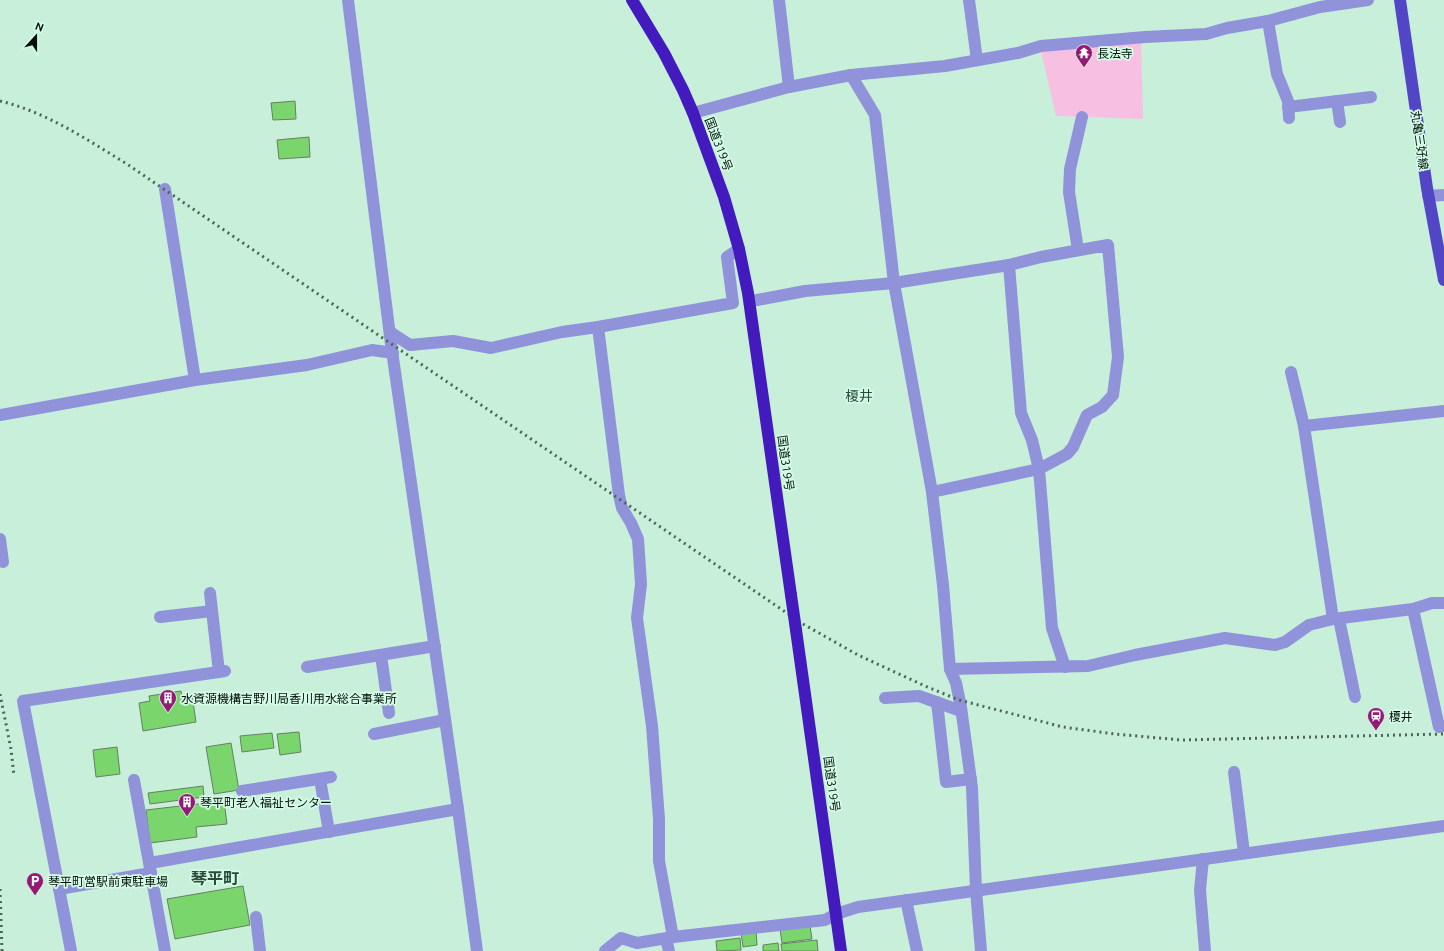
<svg xmlns="http://www.w3.org/2000/svg" width="1444" height="951" viewBox="0 0 1444 951" font-family="Ubuntu,'Noto Sans JP',sans-serif">
  <rect width="100%" height="100%" fill="#c7efd9"/>
  <polygon fill="#f7c0e2" points="1141,42 1143,119 1056,116 1041,51"/>
  <g fill="#7ad56d" stroke="#677f63">
    <polygon points="295,101 296,119 273,120 271,103"/>
    <polygon points="309,137 310,157 279,159 277,140"/>
    <polygon points="181,691 182,697 192,695 196,722 143,731 139,703 150,701 149,696"/>
    <polygon points="299,732 301,752 280,755 277,734"/>
    <polygon points="272,733 274,748 242,752 240,736"/>
    <polygon points="231,743 239,790 214,794 206,747"/>
    <polygon points="117,747 120,774 96,777 93,750"/>
    <polygon points="203,786 204,797 150,804 148,793"/>
    <polygon points="224,801 227,824 196,827 197,837 150,843 146,810"/>
    <polygon points="243,886 250,925 175,939 167,899"/>
    <polygon points="810,926 812,939 782,943 780,929"/>
    <polygon points="756,930 757,945 743,947 741,932"/>
    <polygon points="740,938 741,950 717,951 716,941"/>
    <polygon points="817,940 818,951 782,951 781,944"/>
    <polygon points="778,943 779,951 763,951 763,945"/>
  </g>
  <g fill="none" stroke-linecap="round" stroke-linejoin="round">
    <g stroke="#9093d9" stroke-width="12">
      <polyline points="348,0 391,344 458,809 477,951"/>
      <polyline points="779,0 789,87"/>
      <polyline points="969,0 977,60"/>
      <polyline points="1268,21 1277,74 1288,101 1289,118"/>
      <polyline points="851,75 875,115 894,283 932,492 943,585 950,669 956,683 961,707 972,788 976,890 981,951"/>
      <polyline points="1337,101 1340,122"/>
      <polyline points="1288,107 1371,97"/>
      <polyline points="693,113 789,87 851,75 945,66 1018,53 1041,46 1145,37 1206,34 1227,28 1268,21 1320,7 1368,0"/>
      <polyline points="165,189 195,380"/>
      <polyline points="1428,196 1444,195"/>
      <polyline points="1078,250 1069,192 1070,169 1082,117"/>
      <polyline points="1009,265 1021,413 1032,440 1039,469 1052,628 1065,667"/>
      <polyline points="757,300 805,291 894,283 1009,265 1041,257 1108,245 1118,357 1113,395 1102,407 1087,415 1073,447 1067,454 1039,469 932,492"/>
      <polyline points="598,327 733,303 727,257 739,249"/>
      <polyline points="390,332 410,345 453,341 491,348 562,332 598,327 619,495 622,508 631,523 638,539 641,584 637,618 652,726 659,819 659,861 673,937 825,920 836,914 858,907 1444,826"/>
      <polyline points="1291,372 1304,426 1333,619"/>
      <polyline points="0,415 195,380 307,365 372,350 393,353"/>
      <polyline points="1304,426 1444,411"/>
      <polyline points="0,539 3,562"/>
      <polyline points="210,593 219,672"/>
      <polyline points="1413,609 1439,727 1444,726"/>
      <polyline points="160,617 212,611"/>
      <polyline points="1339,619 1355,697"/>
      <polyline points="381,655 389,713"/>
      <polyline points="307,667 435,646"/>
      <polyline points="950,669 1088,666 1135,655 1225,638 1275,645 1285,642 1309,625 1333,619 1413,609 1432,603 1444,603"/>
      <polyline points="885,698 919,696 961,711"/>
      <polyline points="937,702 946,782 971,779"/>
      <polyline points="374,734 445,720"/>
      <polyline points="1234,772 1244,853"/>
      <polyline points="320,779 329,832"/>
      <polyline points="134,780 165,951"/>
      <polyline points="242,791 331,777"/>
      <polyline points="1203,859 1200,890 1205,951"/>
      <polyline points="150,863 458,809"/>
      <polyline points="59,889 151,873"/>
      <polyline points="906,900 917,951"/>
      <polyline points="256,917 260,951"/>
      <polyline points="666,939 669,951"/>
      <polyline points="71,951 23,701 225,671"/>
      <polyline points="605,951 621,938 637,943 673,937"/>
    </g>
    <polyline stroke="#5346c6" stroke-width="12" points="1400,0 1427,188 1444,280"/>
    <g stroke="#431abe" stroke-width="12">
      <polyline points="632,0 664,53 683,90 693,113 724,197 739,249 748,293 791,595"/>
      <polyline points="796,630 841,951"/>
    </g>
    <g stroke="#4d6457" stroke-width="3" stroke-dasharray="2 4" stroke-linecap="butt">
      <path d="M0 101C46 112 86 139 127 164L803 624 858 655 925 686 959 700 1063 727 1115 734 1181 740 1444 734"/>
      <polyline points="0,694 11,749 14,776"/>
      <polyline points="0,889 2,951"/>
    </g>
    <polyline stroke="#431abe" stroke-width="12" points="791,595 796,630"/>
  </g>
  <defs>
    <symbol id="temple-pin" viewBox="-11 -11 22 30"><path d="M0 17L-7.5 6A9.5 9.5 0 1 1 7.5 6Z" fill="#951a75" stroke="#d4fce6"/><path d="M0-6L5-2H3V0L6.5 2.5H4V6H1.5V3h-3V6H-4V2.5H-6.5L-3 0V-2H-5Z" fill="#fff"/></symbol>
    <symbol id="building-pin" viewBox="-11 -11 22 30"><path d="M0 17L-7.5 6A9.5 9.5 0 1 1 7.5 6Z" fill="#951a75" stroke="#d4fce6"/><path d="M-4-6H4V6H1V3H-1V6H-4ZM-2.5-4.3h1.7v1.8h-1.7ZM.8-4.3h1.7v1.8H.8ZM-2.5-1h1.7V.8h-1.7ZM.8-1h1.7V.8H.8Z" fill="#fff"/></symbol>
    <symbol id="station-pin" viewBox="-11 -11 22 30"><path d="M0 17L-7.5 6A9.5 9.5 0 1 1 7.5 6Z" fill="#951a75" stroke="#d4fce6"/><path d="M-3-6H3Q5-6 5-4V2Q5 4 3 4L4.5 6H3L1.5 4h-3L-3 6H-4.5L-3 4Q-5 4-5 2V-4Q-5-6-3-6ZM-3.5-4v3h7v-3ZM-3.5 1v1.5H-2V1ZM2 1v1.5H3.5V1Z" fill="#fff"/></symbol>
    <symbol id="parking-pin" viewBox="-11 -11 22 30"><path d="M0 17L-7.5 6A9.5 9.5 0 1 1 7.5 6Z" fill="#951a75" stroke="#d4fce6"/><path d="M-3.5-5.5H1a3.5 3.5 0 0 1 0 7H-1V5.5H-3.5ZM-1-3.4V-.6H.8a1.4 1.4 0 0 0 0-2.8Z" fill="#fff"/></symbol>
  </defs>
  <g fill-rule="evenodd">
    <use href="#temple-pin" x="1074" y="43" width="20" height="27"/>
    <use href="#building-pin" x="158" y="688" width="20" height="27"/>
    <use href="#station-pin" x="1366" y="706" width="20" height="27"/>
    <use href="#building-pin" x="177" y="792" width="20" height="27"/>
    <use href="#parking-pin" x="25" y="871" width="20" height="27"/>
  </g>
  <g text-anchor="middle" dominant-baseline="central" stroke-width="3.5" stroke-linejoin="round" paint-order="stroke">
    <g font-size="12" fill="#041009" stroke="#d4fce6" text-anchor="start">
      <text x="1097" y="53">長法寺</text>
      <text x="181" y="698">水資源機構吉野川局香川用水総合事業所</text>
      <text x="1389" y="716">榎井</text>
      <text x="200" y="802">琴平町老人福祉センター</text>
      <text x="48" y="881">琴平町営駅前東駐車場</text>
    </g>
    <g font-size="12" fill="#041009" stroke="#d4fce6">
      <text transform="translate(1420 140) rotate(82)">丸亀三好線</text>
      <text transform="translate(719 144) rotate(69)">国道319号</text>
      <text transform="translate(786 463) rotate(82)">国道319号</text>
      <text transform="translate(832 784) rotate(82)">国道319号</text>
    </g>
    <g font-size="14" fill="#284b3a" stroke="#d4fce6">
      <text x="859" y="396">榎井</text>
    </g>
    <g font-size="16" font-weight="bold" fill="#284b3a" stroke="#d4fce6">
      <text x="215" y="878">琴平町</text>
    </g>
  </g>
  <g transform="translate(36 36) rotate(21)" stroke="#d4fce6" stroke-width="3" paint-order="stroke">
  <path d="M0-3L7 15L0 10L-7 15Z" fill="#041009"/>
  <text y="-6" font-size="11" font-weight="bold" text-anchor="middle" fill="#041009">N</text>
  </g>
</svg>
